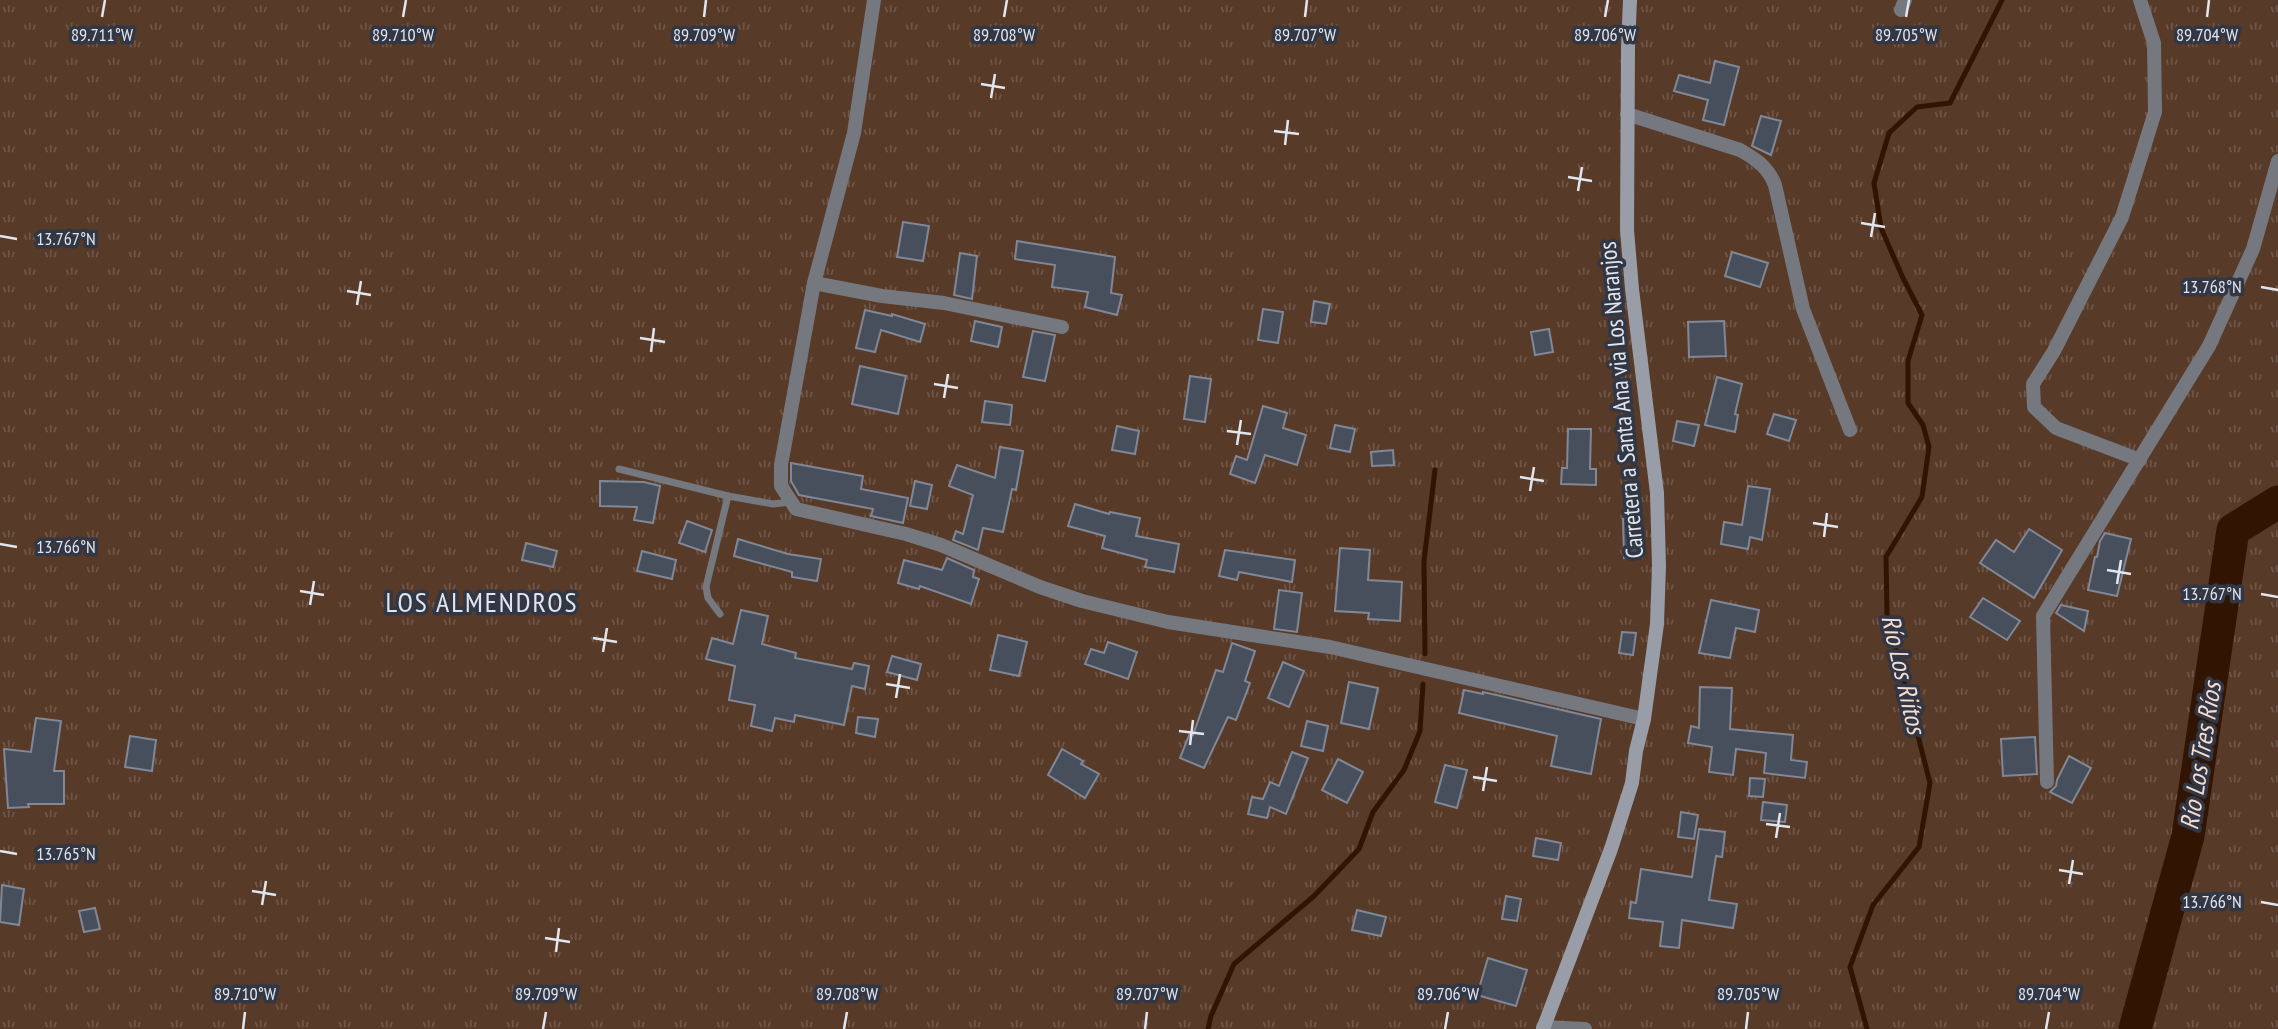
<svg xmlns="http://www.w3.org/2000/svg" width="2278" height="1029" viewBox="0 0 2278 1029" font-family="'PT Sans Narrow',sans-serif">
  <defs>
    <pattern id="park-tufts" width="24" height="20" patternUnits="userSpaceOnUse" patternTransform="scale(1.75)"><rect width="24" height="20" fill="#583a28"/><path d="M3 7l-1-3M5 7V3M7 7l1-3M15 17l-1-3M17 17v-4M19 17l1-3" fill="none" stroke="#705648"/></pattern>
  </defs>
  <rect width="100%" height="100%" fill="#313744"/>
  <rect fill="url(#park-tufts)" x="0" y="0" width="2278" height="1029"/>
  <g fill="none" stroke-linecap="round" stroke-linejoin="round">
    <g stroke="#311402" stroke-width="5">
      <polyline points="1425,654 1424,561 1435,470"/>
      <polyline points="1208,1029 1211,1016 1234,964 1314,896 1359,849 1373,812 1404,770 1420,731 1423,684"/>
      <polyline points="1867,1029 1850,967 1873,905 1919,847 1930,783 1887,614 1886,557 1922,497 1929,447 1923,425 1908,403 1908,361 1922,315 1903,278 1881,228 1874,183 1889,133 1917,107 1950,103 2002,0"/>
    </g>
    <polyline stroke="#311402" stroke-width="33" points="2135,1029 2188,836 2233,530 2278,502"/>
  </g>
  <g fill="#484f5c" stroke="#808796" stroke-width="2">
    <polygon points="1715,61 1739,67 1724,125 1703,120 1708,100 1674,91 1679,75 1710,83"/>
    <polygon points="1761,116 1781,121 1771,155 1752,146"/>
    <polygon points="903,222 929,226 923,261 897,257"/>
    <polygon points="1017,241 1115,257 1111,293 1122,295 1117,315 1085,307 1088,292 1052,287 1055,265 1015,259"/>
    <polygon points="1732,252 1768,263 1760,287 1725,276"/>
    <polygon points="960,253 977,256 972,299 954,295"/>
    <polygon points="1314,301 1330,304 1326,324 1311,322"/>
    <polygon points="1263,309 1283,312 1278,343 1258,340"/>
    <polygon points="865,310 892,316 892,314 925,324 920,342 881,330 875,352 856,348"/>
    <polygon points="975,321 1002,327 998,347 971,341"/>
    <polygon points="1724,321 1726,356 1689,357 1688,322"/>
    <polygon points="1549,329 1553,352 1535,355 1531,332"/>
    <polygon points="1033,331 1055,335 1045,381 1023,377"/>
    <polygon points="860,366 906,376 898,414 852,404"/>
    <polygon points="1190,376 1211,379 1205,422 1184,419"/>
    <polygon points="1717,377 1742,384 1735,414 1738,415 1735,432 1705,425"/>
    <polygon points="985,401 1012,405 1010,425 982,422"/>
    <polygon points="1263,406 1287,413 1283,428 1306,435 1297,465 1265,455 1255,483 1230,474 1236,456 1247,460"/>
    <polygon points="1774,414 1796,420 1789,441 1767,434"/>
    <polygon points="1677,421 1699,425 1694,446 1673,441"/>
    <polygon points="1335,425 1355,429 1350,452 1330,448"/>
    <polygon points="1117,426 1139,431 1135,454 1112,450"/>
    <polygon points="1568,429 1591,429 1590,469 1596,469 1596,485 1561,484 1562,468 1567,468"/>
    <polygon points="1000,447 1023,451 1016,490 1012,489 1003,532 983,528 978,550 953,540 956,531 963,534 973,495 949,486 957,465 995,478"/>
    <polygon points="1393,450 1394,465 1372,466 1371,452"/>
    <polygon points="791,463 863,476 861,489 908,498 903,523 871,516 873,509 799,495 791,481"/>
    <polygon points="600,481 644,482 660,486 653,523 634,520 637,507 600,506"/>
    <polygon points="915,481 932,485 927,509 910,506"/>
    <polygon points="1748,486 1770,489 1762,540 1750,537 1748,549 1721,544 1724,522 1742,525"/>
    <polygon points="1075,504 1109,514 1110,512 1140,518 1136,536 1179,544 1174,572 1145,567 1147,560 1102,548 1105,536 1068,526"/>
    <polygon points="1623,519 1641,519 1642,558 1624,558"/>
    <polygon points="687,521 712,530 705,552 679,543"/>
    <polygon points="2029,529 2062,550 2034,598 1980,563 1996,540 2014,552"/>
    <polygon points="2105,533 2131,539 2117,596 2088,590 2095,557 2097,557 2100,541"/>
    <polygon points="738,539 788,554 821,559 817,581 792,577 792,572 734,556"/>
    <polygon points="526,543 557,551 553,567 522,560"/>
    <polygon points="1340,548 1370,550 1368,580 1402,582 1400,621 1368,619 1369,613 1335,611"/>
    <polygon points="1225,550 1295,560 1292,582 1239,572 1237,580 1219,576"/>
    <polygon points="642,551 676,560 672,579 637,571"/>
    <polygon points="947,558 974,570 973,577 979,579 971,604 920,586 919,589 898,583 904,560 942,570"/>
    <polygon points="1279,590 1302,593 1297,632 1274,629"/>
    <polygon points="1983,598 2020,621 2007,640 1970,617"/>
    <polygon points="1711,600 1759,610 1755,632 1736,628 1730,658 1699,653"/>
    <polygon points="2061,605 2088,611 2084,631 2056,613"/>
    <polygon points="741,610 768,616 762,644 796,653 795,658 852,669 854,663 869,666 865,689 852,686 844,725 795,715 794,722 775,718 772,731 751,726 755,705 729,700 735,666 706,659 712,638 733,644"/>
    <polygon points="1622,632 1636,633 1633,655 1619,653"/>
    <polygon points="998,635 1027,642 1019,676 990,670"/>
    <polygon points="1108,642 1137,652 1128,679 1085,664 1091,649 1104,653"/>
    <polygon points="1232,643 1255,651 1245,681 1250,683 1236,720 1228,717 1204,768 1180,758 1190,733 1193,735 1216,670 1223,672"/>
    <polygon points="892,656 921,664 917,680 887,672"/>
    <polygon points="1283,662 1304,671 1289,707 1268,698"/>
    <polygon points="1349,682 1378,688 1369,729 1341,723"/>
    <polygon points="1700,687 1732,688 1730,729 1793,735 1791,760 1807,762 1805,778 1764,773 1766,753 1736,749 1733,775 1709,772 1712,747 1688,743 1691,726 1699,728"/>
    <polygon points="1464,690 1483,694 1483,692 1601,719 1591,774 1551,766 1557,736 1459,713"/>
    <polygon points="858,717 878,719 875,737 856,733"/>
    <polygon points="36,718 61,721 54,771 64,771 64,804 28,804 29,807 8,808 4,749 31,752"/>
    <polygon points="1307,721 1328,726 1323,751 1301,746"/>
    <polygon points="130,736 156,740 152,771 125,767"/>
    <polygon points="2035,737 2037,774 2003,776 2001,739"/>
    <polygon points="1062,749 1083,761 1081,764 1099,774 1085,798 1048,775"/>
    <polygon points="1292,752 1308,758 1286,814 1270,807 1267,818 1248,814 1252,797 1263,799 1270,782 1279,786"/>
    <polygon points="2069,756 2091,768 2072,803 2050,792 2056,786 2057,780"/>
    <polygon points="1338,759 1363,772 1347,803 1322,790"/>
    <polygon points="1445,765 1467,770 1457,808 1435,802"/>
    <polygon points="1750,778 1765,779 1763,797 1749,796"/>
    <polygon points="1763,802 1787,805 1785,822 1761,820"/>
    <polygon points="1681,812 1698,815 1694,839 1678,837"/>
    <polygon points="1699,829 1725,832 1722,857 1716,856 1709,900 1737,904 1733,928 1682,920 1679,948 1660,946 1663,922 1629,918 1631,902 1636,903 1641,869 1692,877"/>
    <polygon points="1536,838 1561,843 1558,860 1533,856"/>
    <polygon points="2,885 24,889 19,925 0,922"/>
    <polygon points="1506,896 1521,899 1517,921 1502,919"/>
    <polygon points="95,908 100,929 84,932 79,911"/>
    <polygon points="1357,910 1386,917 1381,936 1352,930"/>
    <polygon points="1488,958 1527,970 1516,1006 1477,995"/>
  </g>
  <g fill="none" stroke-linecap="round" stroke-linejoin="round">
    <g stroke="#75797f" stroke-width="7">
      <polyline points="619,469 728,496"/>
      <polyline points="720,614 708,598 706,587 728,496 773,504 791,502"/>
    </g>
    <g stroke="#75797f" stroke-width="14">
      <polyline points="874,0 854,133 814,283 781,465 781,486 796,509 906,534 941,545 1040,587 1082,601 1168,622 1330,647 1644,719"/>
      <polyline points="1901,10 1905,0"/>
      <path d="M1627 114 1740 150C1756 159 1768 167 1775 185L1803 309 1850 430"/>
      <polyline points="814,283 882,296 944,303 1062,327"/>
      <polyline points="2140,460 2056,428 2034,407 2033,384 2054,351 2122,217 2155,112 2154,43 2140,0"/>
      <polyline points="2047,782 2043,616 2209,346 2253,249 2278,161"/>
      <polyline points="1543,1027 1585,1029"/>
    </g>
    <polyline stroke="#989da8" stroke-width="14" points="1543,1029 1611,849 1632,783 1636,751 1644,719 1657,624 1659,566 1657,493 1632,289 1627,230 1628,47 1630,0"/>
  </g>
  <path fill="none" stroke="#e1e5ee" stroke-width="2.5" d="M102 17 105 0M403 17 406 0M704 17 706 0M1004 17 1007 0M1305 17 1307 0M1605 17 1608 0M1906 17 1909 0M2207 17 2209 0M981 84 1005 88M991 98 995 74M1274 131 1299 134M1285 145 1288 120M1568 177 1592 181M1578 191 1582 167M1861 223 1885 227M0 236 17 239M1871 237 1875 213M2261 287 2278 290M347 291 371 295M357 305 361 281M640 338 665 342M651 352 654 328M934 384 958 388M944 398 948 374M1227 431 1251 434M1237 445 1241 420M1520 477 1544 481M1530 491 1534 467M1813 523 1838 527M1824 537 1827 513M0 544 17 547M2107 570 2131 574M2117 584 2121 560M300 591 324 595M2261 594 2278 597M310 605 314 581M593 638 617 642M603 652 607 628M886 684 910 688M896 698 900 674M1179 731 1204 734M1190 745 1193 720M1473 777 1497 781M1483 791 1487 767M1766 824 1790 827M1776 838 1780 813M0 851 17 854M2059 870 2083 874M2069 884 2073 860M252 891 276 895M2261 902 2278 905M262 905 266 881M545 938 570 942M556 952 559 928M243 1029 245 1012M543 1029 546 1012M844 1029 847 1012M1145 1029 1147 1012M1445 1029 1448 1012M1746 1029 1748 1012M2046 1029 2049 1012"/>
  <g text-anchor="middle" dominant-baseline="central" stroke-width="7" stroke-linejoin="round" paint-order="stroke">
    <g font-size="24" fill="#e1e5ee" stroke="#313744">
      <text transform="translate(1621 400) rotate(-95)">Carretera a Santa Ana via Los Naranjos</text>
    </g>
    <g font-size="26" font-style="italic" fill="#f6dccf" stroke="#313744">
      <text transform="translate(1904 674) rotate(77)">Río Los Riítos</text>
      <text transform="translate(2200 756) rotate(-81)">Río Los Tres Ríos</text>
    </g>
    <g font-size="28" letter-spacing="2" fill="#e1e5ee" stroke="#313744">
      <text x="482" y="601">LOS ALMENDROS</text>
    </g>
  </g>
  <g font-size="18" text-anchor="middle" fill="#e1e5ee" stroke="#313744" stroke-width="7" stroke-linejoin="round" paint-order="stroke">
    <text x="102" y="41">89.711°W</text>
    <text x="403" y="41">89.710°W</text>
    <text x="704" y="41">89.709°W</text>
    <text x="1004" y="41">89.708°W</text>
    <text x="1305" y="41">89.707°W</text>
    <text x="1605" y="41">89.706°W</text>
    <text x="1906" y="41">89.705°W</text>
    <text x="2207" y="41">89.704°W</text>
    <text x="66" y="245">13.767°N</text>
    <text x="2212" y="293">13.768°N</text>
    <text x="66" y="553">13.766°N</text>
    <text x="2212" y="600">13.767°N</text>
    <text x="66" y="860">13.765°N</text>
    <text x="2212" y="908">13.766°N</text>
    <text x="245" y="1000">89.710°W</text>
    <text x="546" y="1000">89.709°W</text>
    <text x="847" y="1000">89.708°W</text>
    <text x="1147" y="1000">89.707°W</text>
    <text x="1448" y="1000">89.706°W</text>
    <text x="1748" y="1000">89.705°W</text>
    <text x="2049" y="1000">89.704°W</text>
  </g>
</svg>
